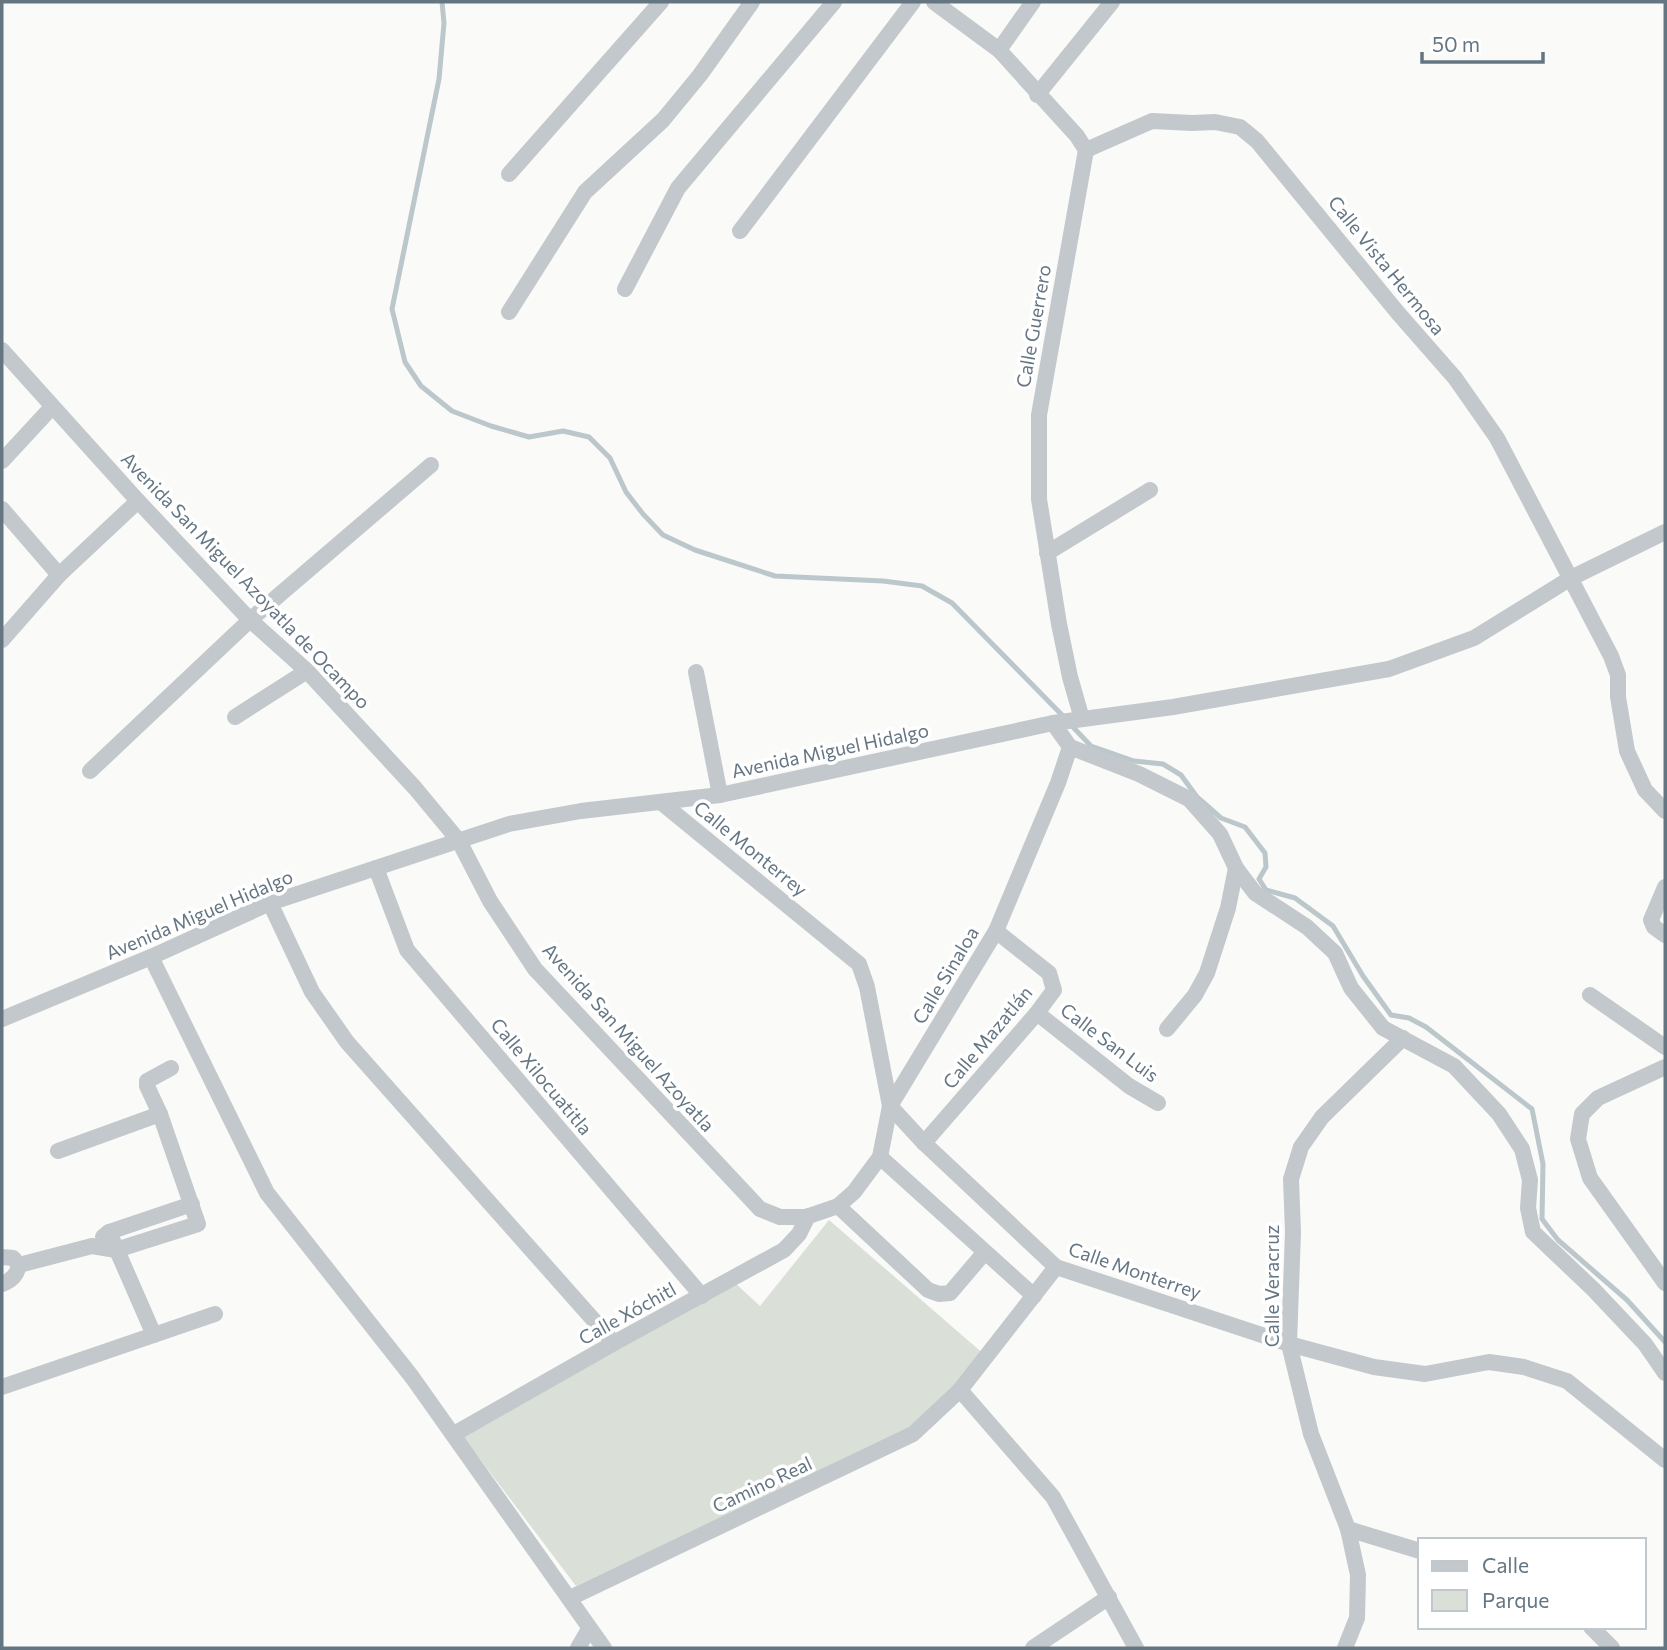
<svg xmlns="http://www.w3.org/2000/svg" width="1667" height="1650" viewBox="0 0 1667 1650" font-family="Commissioner,sans-serif">
  <rect width="100%" height="100%" fill="#fafaf8"/>
  <polygon fill="#dadfd7" points="829,1220 986,1356 906,1435 898,1435 576,1586 461,1434 736,1284 760,1306"/>
  <g fill="none" stroke-linecap="round" stroke-linejoin="round">
    <g stroke="#bbc7cb" stroke-width="5">
      <polyline points="442,2 444,23 439,79 392,309 405,362 421,386 452,411 491,426 529,437 563,431 589,437 610,458 626,492 643,514 663,535 695,550 775,576 883,581 922,586 952,603 1064,717"/>
      <polyline points="1071,725 1091,746 1134,761 1163,764 1181,775 1197,797 1221,818 1245,827 1265,853 1266,867 1259,879 1266,890 1295,898 1333,926 1363,976 1391,1015 1409,1018 1426,1027 1532,1109 1543,1164 1542,1219 1558,1240 1627,1300 1665,1342"/>
    </g>
    <g stroke="#c3c8cc" stroke-width="16">
      <polyline points="934,2 999,50 1077,136 1086,150 1039,415 1039,499 1059,624 1070,677 1082,719"/>
      <polyline points="999,50 1033,2"/>
      <polyline points="1037,95 1112,2"/>
      <polyline points="1086,150 1152,121 1192,123 1215,122 1240,127 1257,141 1398,313 1455,378 1497,438 1611,656 1618,675 1618,697 1627,751 1645,790 1665,811"/>
      <polyline points="509,174 661,2"/>
      <polyline points="740,231 913,2"/>
      <polyline points="625,289 678,188 834,2"/>
      <polyline points="509,312 585,192 663,120 700,75 752,2"/>
      <polyline points="2,350 138,501 250,620 307,671 415,788 459,841 490,901 535,969 760,1209 780,1217 806,1217 838,1206 854,1192 880,1157 890,1106 996,931 1058,783 1070,747 1053,723"/>
      <polyline points="2,461 52,407"/>
      <polyline points="2,509 59,575"/>
      <polyline points="1047,553 1150,490"/>
      <polyline points="2,640 59,575 138,501"/>
      <polyline points="696,672 720,795"/>
      <polyline points="235,717 307,671"/>
      <polyline points="1070,747 1139,774 1189,799 1220,834 1236,868 1255,893 1307,927 1335,953 1351,988 1383,1028 1454,1066 1499,1114 1522,1149 1530,1180 1528,1208 1533,1232 1593,1289 1645,1344 1665,1373"/>
      <polyline points="90,771 250,620 431,465"/>
      <polyline points="662,803 859,964 867,987 890,1106 924,1143 1056,1267 1289,1344 1374,1367 1425,1374 1489,1362 1524,1367 1567,1381 1665,1460"/>
      <polyline points="376,868 407,950 702,1296"/>
      <polyline points="1665,887 1651,920 1654,927 1665,935"/>
      <polyline points="270,903 312,992 347,1042 614,1343"/>
      <polyline points="151,957 267,1193 412,1377 604,1648"/>
      <polyline points="1590,995 1665,1047"/>
      <polyline points="1037,1013 1129,1086 1158,1103"/>
      <polyline points="2,1019 151,957 270,903 509,824 581,811 720,795 1053,723 1173,707 1389,669 1474,638 1571,578 1665,532"/>
      <polyline points="1167,1029 1195,995 1207,973 1228,908 1236,868"/>
      <polyline points="1665,1067 1598,1098 1582,1114 1578,1139 1590,1178 1665,1283"/>
      <polyline points="924,1143 1037,1013 1054,990 1049,973 996,931"/>
      <polyline points="58,1151 160,1114"/>
      <polyline points="880,1157 1034,1296"/>
      <polyline points="838,1206 928,1290 939,1294 950,1293 985,1252"/>
      <polyline points="109,1232 154,1335"/>
      <polyline points="103,1237 109,1232 192,1204"/>
      <polyline points="2,1257 13,1258 19,1265"/>
      <polyline points="19,1265 92,1246 116,1250 198,1224 160,1114 147,1086 147,1081 171,1068"/>
      <path d="M2 1284C12 1280 17 1275 19 1265"/>
      <polyline points="2,1387 215,1314"/>
      <polyline points="960,1390 1053,1497 1136,1648"/>
      <polyline points="454,1434 614,1343 784,1250 799,1234 808,1216"/>
      <polyline points="1348,1529 1420,1551"/>
      <polyline points="570,1598 913,1434 960,1390 1056,1267"/>
      <polyline points="1591,1627 1612,1648"/>
      <polyline points="578,1648 589,1629"/>
      <polyline points="1033,1648 1109,1597"/>
      <polyline points="1345,1648 1357,1618 1358,1575 1348,1529 1311,1434 1289,1344 1293,1232 1291,1179 1301,1147 1322,1117 1403,1038"/>
    </g>
  </g>
  <g text-anchor="middle" dominant-baseline="central" stroke-width="7" stroke-linejoin="round" paint-order="stroke">
    <g font-size="19" fill="#657683" stroke="#fff">
      <text transform="translate(1387 265) rotate(51)">Calle Vista Hermosa</text>
      <text transform="translate(1033 326) rotate(-80)">Calle Guerrero</text>
      <text transform="translate(246 580) rotate(46)">Avenida San Miguel Azoyatla de Ocampo</text>
      <text transform="translate(830 750) rotate(-12)">Avenida Miguel Hidalgo</text>
      <text transform="translate(751 848) rotate(39)">Calle Monterrey</text>
      <text transform="translate(199 914) rotate(-23)">Avenida Miguel Hidalgo</text>
      <text transform="translate(945 975) rotate(-59)">Calle Sinaloa</text>
      <text transform="translate(629 1037) rotate(48)">Avenida San Miguel Azoyatla</text>
      <text transform="translate(987 1037) rotate(-50)">Calle Mazatlán</text>
      <text transform="translate(1110 1042) rotate(37)">Calle San Luis</text>
      <text transform="translate(542 1076) rotate(50)">Calle Xilocuatitla</text>
      <text transform="translate(1135 1270) rotate(19)">Calle Monterrey</text>
      <text transform="translate(1271 1286) rotate(-90)">Calle Veracruz</text>
      <text transform="translate(627 1313) rotate(-29)">Calle Xóchitl</text>
      <text transform="translate(762 1484) rotate(-25)">Camino Real</text>
    </g>
  </g>
  <rect width="1667" height="1650" fill="none" stroke="#657683" stroke-width="7"/>
  <rect x="1418" y="1538" width="228" height="91" fill="#ffffff" stroke="#c1c8cd" stroke-width="2"/>
  <rect x="1432" y="1561" width="35" height="10" fill="#c3c8cc" stroke="#c1c8cd" stroke-width="2"/>
  <text x="1482" y="1573" font-size="21" fill="#657683">Calle</text>
  <rect x="1432" y="1590" width="35" height="21" fill="#dadfd7" stroke="#c1c8cd" stroke-width="2"/>
  <text x="1482" y="1608" font-size="21" fill="#657683">Parque</text>
  <path d="M1422 52v10h121v-10" fill="none" stroke="#657683" stroke-width="3.5"/>
  <text x="1432" y="52" font-size="21" fill="#657683" stroke="#ffffff" stroke-width="5" paint-order="stroke">50 m</text>
</svg>
